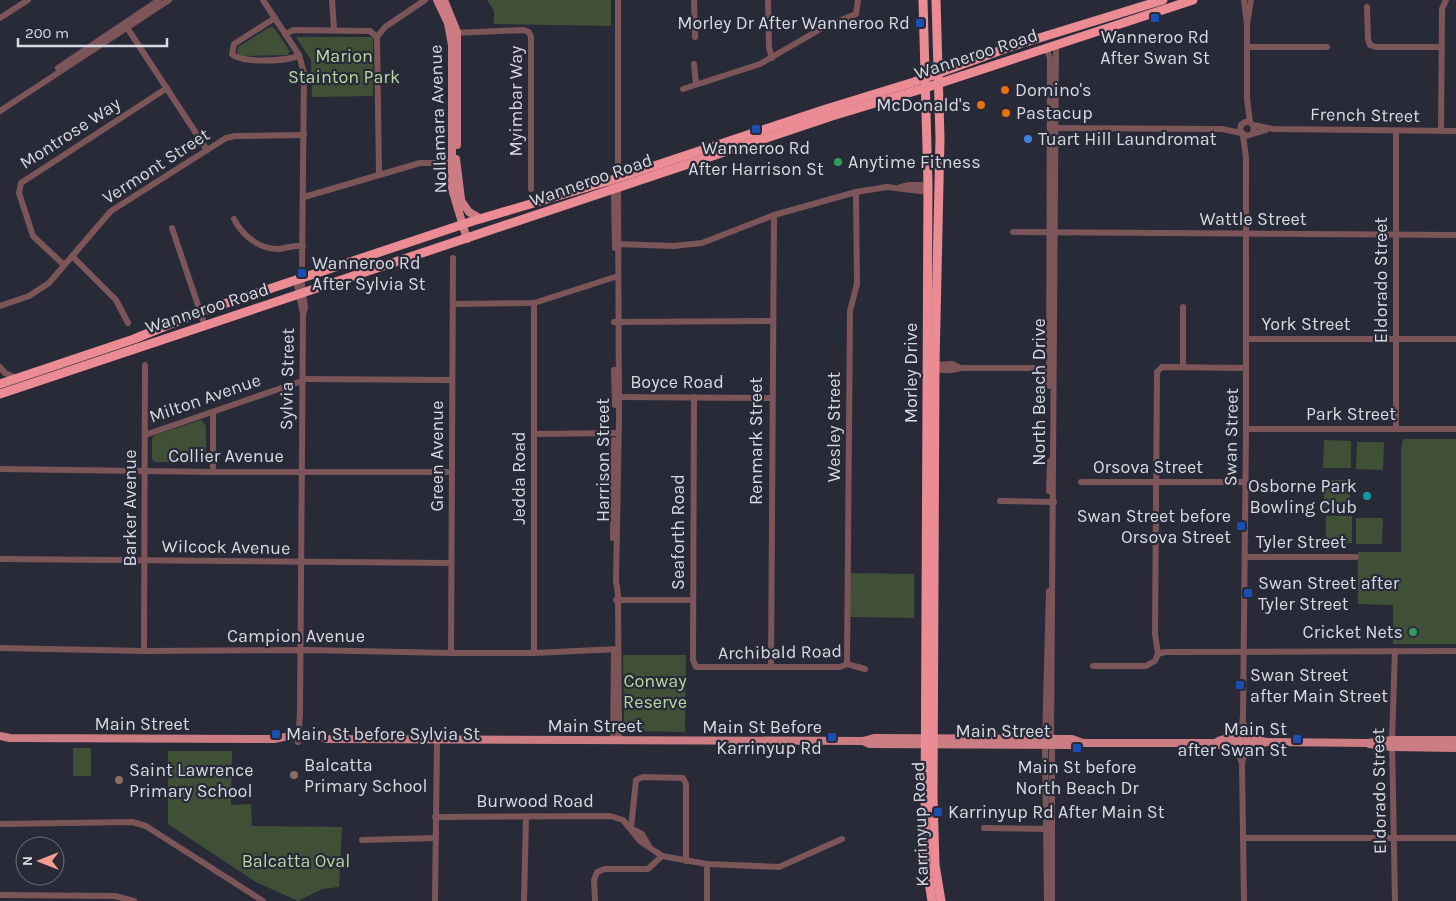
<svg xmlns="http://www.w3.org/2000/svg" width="1456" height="901" viewBox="0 0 1456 901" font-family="Karla,sans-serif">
  <rect width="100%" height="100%" fill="#282a38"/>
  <g fill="#405037">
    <polygon points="487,0 611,0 611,26 494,24 494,11"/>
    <polygon points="270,27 274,28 290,51 288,55 241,56 237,53 238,47"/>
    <polygon points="296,37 373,37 373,96 312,97 311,60"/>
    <polygon points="201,420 206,426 206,457 201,462 155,462 152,459 152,439 155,435"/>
    <polygon points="1403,439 1456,439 1456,644 1393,644 1393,605 1358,604 1358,552 1401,552 1401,450"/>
    <polygon points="1324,440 1351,441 1351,468 1323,468"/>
    <polygon points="1357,442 1384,442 1383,470 1356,469"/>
    <polygon points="1323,480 1350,480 1350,506 1324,507"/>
    <rect x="1326" y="516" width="26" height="27"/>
    <polygon points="1356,518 1383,518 1382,544 1356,544"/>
    <polygon points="850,573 914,574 914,618 849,617"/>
    <polygon points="623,655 686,655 685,732 627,731 624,727"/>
    <rect x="73" y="748" width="18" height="28"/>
    <polygon points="168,751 232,751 231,805 251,804 252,826 342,827 339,887 322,889 298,901 256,882 168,824"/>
  </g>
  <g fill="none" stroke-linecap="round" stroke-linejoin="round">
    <g stroke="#7c5558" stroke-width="6">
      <polyline points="263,0 299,55 304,73 302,265"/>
      <polyline points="332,0 334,30"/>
      <polyline points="694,0 695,37"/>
      <polyline points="768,0 769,48 772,58"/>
      <polyline points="1244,0 1247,25 1247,99 1250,122"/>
      <polyline points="1367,7 1368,39 1370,45 1376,47 1442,47"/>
      <polyline points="0,18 28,0"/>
      <path d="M275 18 234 44 232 54C239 63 289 62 299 55"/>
      <polyline points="1247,24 1251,0"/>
      <polyline points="126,26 207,150"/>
      <polyline points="454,33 524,30 529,32 531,37 531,189"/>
      <polyline points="285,34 294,30 370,31 377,37 385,27 425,0"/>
      <polyline points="377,37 379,174"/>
      <polyline points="1247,47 1327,47"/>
      <polyline points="1046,48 1050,58 1049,386"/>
      <polyline points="694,64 696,84"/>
      <polyline points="58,68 159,0"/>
      <polyline points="683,89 760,64 824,27 856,14 858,0"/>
      <polyline points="0,111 169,0"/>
      <polyline points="1253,125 1273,129 1456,131"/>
      <polyline points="1051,128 1222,129 1241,133"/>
      <polyline points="1396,131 1396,429"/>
      <polyline points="1441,131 1442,9 1446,0"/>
      <polyline points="1253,132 1254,127 1250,122 1245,122 1241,125 1240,131 1246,136 1266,130"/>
      <polyline points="618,163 618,0"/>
      <polyline points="618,185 619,419 616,581 618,594 619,741"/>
      <polyline points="611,186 614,194 615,248"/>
      <polyline points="901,187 909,185 928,185"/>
      <polyline points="304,197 420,163 455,163"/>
      <path d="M234 219C242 235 260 250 279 249 287 248 294 245 303 246"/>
      <polyline points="172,228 205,326"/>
      <polyline points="1013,232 1456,235"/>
      <polyline points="616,244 674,246 702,243 774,215 856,192 887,187 928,192"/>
      <polyline points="72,256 116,300 128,323"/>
      <polyline points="64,265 33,236 19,193 21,183 167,88"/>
      <polyline points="296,280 303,314"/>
      <polyline points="453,304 534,303 618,276"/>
      <polyline points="0,306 29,296 49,283 111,211 226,138 235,136 304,135"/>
      <polyline points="1183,307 1183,367"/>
      <polyline points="614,322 773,321"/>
      <polyline points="1246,339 1456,339"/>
      <polyline points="933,365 952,364 961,368"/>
      <polyline points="0,367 5,373 17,378"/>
      <polyline points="614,370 615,405"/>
      <polyline points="933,370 952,370 961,368 1053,368"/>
      <polyline points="303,379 452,380"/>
      <polyline points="615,397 771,398"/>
      <polyline points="694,397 693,660 696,667 840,667 847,664 865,669"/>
      <polyline points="213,413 213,472"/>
      <polyline points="1246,429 1456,429"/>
      <polyline points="534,434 618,433"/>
      <polyline points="145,435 302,381"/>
      <polyline points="0,469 213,472 452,472"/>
      <polyline points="1081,482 1245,482"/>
      <polyline points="1049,491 1050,461"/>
      <polyline points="1000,501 1054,502"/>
      <polyline points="613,538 614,440"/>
      <polyline points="1245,557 1356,557"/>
      <polyline points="0,559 451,563"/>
      <polyline points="616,600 693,600"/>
      <polyline points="0,648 144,651 307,650 451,653 534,653 618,649"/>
      <polyline points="144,651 145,365"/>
      <polyline points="451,653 453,258"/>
      <polyline points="534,653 534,303"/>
      <polyline points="1158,654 1155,634 1157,372 1162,367 1246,368"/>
      <polyline points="847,664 850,311 857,284 856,192"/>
      <polyline points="1093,666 1146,666 1155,661 1158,654 1165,652 1456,651"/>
      <polyline points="771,667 774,215"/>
      <polyline points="1243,721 1248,739"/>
      <polyline points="1045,739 1049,591"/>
      <polyline points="1051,739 1056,45"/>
      <polyline points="613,741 614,652"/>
      <polyline points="1240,741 1243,716 1246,429 1246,158 1243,135"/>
      <polyline points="298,742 300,713 303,315 305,307 301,278"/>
      <polyline points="1235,745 1242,763"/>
      <polyline points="1045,746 1047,901"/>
      <polyline points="1052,746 1052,901"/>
      <polyline points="435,817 610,816 623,820 640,841 662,856 707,864 779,867 842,839"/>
      <polyline points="0,824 132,822 146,826 263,901"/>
      <polyline points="631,828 636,780 643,777 683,778 686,784 686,861"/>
      <polyline points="984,828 1051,829"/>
      <polyline points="632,829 642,834 649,846"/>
      <polyline points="1243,838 1456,838"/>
      <polyline points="362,840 436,838"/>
      <polyline points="0,895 115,896 134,901"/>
      <polyline points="435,901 437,740"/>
      <polyline points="524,901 526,817"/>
      <polyline points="595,901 594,880 597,872 605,869 648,869 662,856"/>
      <polyline points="707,901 707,864"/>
      <polyline points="1244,901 1242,763 1247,745"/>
      <polyline points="1395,901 1392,740 1395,651"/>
    </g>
    <g stroke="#cc7d83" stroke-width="8">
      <polyline points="437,0 448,23 452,45 452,189 467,239"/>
      <polyline points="444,0 457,32 457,145"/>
      <polyline points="456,159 462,207"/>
      <polyline points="462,202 469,212 481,219"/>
      <path d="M0 736 10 738 275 739C289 735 313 734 327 739L863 741 874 738 1072 739 1083 743"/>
      <polyline points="863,741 869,744 1072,745 1083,743 1215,743 1220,745 1258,745 1266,742 1368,743 1392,740 1456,740"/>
      <path d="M1215 743C1226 735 1254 737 1266 742"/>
      <polyline points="1369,744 1392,747 1456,748"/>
    </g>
    <g stroke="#eb8c94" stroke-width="9">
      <polyline points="923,0 928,185 925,827 926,863 932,901"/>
      <polyline points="936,0 940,138 935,364 933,797 935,865 941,901"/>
      <polyline points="0,384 134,339 200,312 473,221 615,179 826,109 914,82 1010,47 1163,0"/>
      <polyline points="0,394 832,116 925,88 1193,0"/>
    </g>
  </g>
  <g fill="#1a4fb4" stroke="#282a38" stroke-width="2">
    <rect x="1150" y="13" width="10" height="10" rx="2.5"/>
    <rect x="915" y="18" width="10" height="10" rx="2.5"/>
    <rect x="751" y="124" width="10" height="10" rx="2.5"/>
    <rect x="297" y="268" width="10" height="10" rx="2.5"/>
    <rect x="1236" y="521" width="10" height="10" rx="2.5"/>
    <rect x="1243" y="588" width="10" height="10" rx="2.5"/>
    <rect x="1235" y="680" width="10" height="10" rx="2.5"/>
    <rect x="271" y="729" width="10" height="10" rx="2.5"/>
    <rect x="827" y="732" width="10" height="10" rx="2.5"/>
    <rect x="1292" y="734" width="10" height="10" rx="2.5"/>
    <rect x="1072" y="743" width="10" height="10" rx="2.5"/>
    <rect x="933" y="807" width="10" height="10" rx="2.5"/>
  </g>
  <g fill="#e8710a" stroke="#282a38" stroke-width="2">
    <circle cx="1005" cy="90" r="5"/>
    <circle cx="981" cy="105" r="5"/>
    <circle cx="1006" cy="113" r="5"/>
  </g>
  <circle fill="#3f7fe0" stroke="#282a38" stroke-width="2" cx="1028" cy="139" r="5"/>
  <g fill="#2e9e5b" stroke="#282a38" stroke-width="2">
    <circle cx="838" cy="162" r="5"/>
    <circle cx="1413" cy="632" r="5"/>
  </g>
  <circle fill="#0f9aa8" stroke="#282a38" stroke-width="2" cx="1367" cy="496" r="5"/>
  <g fill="#8d6e63" stroke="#282a38" stroke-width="2">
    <circle cx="294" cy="775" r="5"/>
    <circle cx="119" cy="780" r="5"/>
  </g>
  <g text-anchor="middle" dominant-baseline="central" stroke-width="4.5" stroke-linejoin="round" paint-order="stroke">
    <g font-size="18" fill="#d7dae3" stroke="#282a38" text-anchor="start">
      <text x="910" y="23" text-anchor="end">Morley Dr After Wanneroo Rd</text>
      <text x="1155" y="37" text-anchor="middle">Wanneroo Rd<tspan x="1155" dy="21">After Swan St</tspan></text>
      <text x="1015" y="90">Domino's</text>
      <text x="971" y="105" text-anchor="end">McDonald's</text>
      <text x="1016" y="113">Pastacup</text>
      <text x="1038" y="139">Tuart Hill Laundromat</text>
      <text x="756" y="148" text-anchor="middle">Wanneroo Rd<tspan x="756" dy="21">After Harrison St</tspan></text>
      <text x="848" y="162">Anytime Fitness</text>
      <text x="312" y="263">Wanneroo Rd<tspan x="312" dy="21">After Sylvia St</tspan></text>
      <text x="1357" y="486" text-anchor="end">Osborne Park<tspan x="1357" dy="21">Bowling Club</tspan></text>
      <text x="1231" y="516" text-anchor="end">Swan Street before<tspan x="1231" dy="21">Orsova Street</tspan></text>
      <text x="1258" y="583">Swan Street after<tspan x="1258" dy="21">Tyler Street</tspan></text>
      <text x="1403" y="632" text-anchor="end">Cricket Nets</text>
      <text x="1250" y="675">Swan Street<tspan x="1250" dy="21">after Main Street</tspan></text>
      <text x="822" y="727" text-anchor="end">Main St Before<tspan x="822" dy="21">Karrinyup Rd</tspan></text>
      <text x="1287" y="729" text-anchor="end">Main St<tspan x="1287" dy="21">after Swan St</tspan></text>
      <text x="286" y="734">Main St before Sylvia St</text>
      <text x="304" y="765">Balcatta<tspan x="304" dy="21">Primary School</tspan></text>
      <text x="1077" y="767" text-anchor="middle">Main St before<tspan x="1077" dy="21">North Beach Dr</tspan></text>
      <text x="129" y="770">Saint Lawrence<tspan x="129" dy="21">Primary School</tspan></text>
      <text x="948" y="812">Karrinyup Rd After Main St</text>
    </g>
    <g font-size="18" fill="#d7dae3" stroke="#282a38">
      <text transform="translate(976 54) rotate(-18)">Wanneroo Road</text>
      <text transform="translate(516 101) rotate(-90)">Myimbar Way</text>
      <text transform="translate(1365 115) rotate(1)">French Street</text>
      <text transform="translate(438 119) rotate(-92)">Nollamara Avenue</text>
      <text transform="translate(70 133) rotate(-33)">Montrose Way</text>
      <text transform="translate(156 166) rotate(-33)">Vermont Street</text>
      <text transform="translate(591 180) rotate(-19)">Wanneroo Road</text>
      <text x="1253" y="219">Wattle Street</text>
      <text transform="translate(1381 280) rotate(-90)">Eldorado Street</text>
      <text transform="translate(207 308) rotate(-18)">Wanneroo Road</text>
      <text x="1306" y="324">York Street</text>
      <text transform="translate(911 373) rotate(-90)">Morley Drive</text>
      <text transform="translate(287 379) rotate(-89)">Sylvia Street</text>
      <text x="677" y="382">Boyce Road</text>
      <text transform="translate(1039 392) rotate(-90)">North Beach Drive</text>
      <text transform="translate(205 398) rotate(-19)">Milton Avenue</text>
      <text x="1351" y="414">Park Street</text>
      <text transform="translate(834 427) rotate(-90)">Wesley Street</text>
      <text transform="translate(1231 437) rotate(-89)">Swan Street</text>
      <text transform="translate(756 441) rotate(-90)">Renmark Street</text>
      <text x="226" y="456">Collier Avenue</text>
      <text transform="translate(437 456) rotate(-90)">Green Avenue</text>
      <text transform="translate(603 460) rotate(-90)">Harrison Street</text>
      <text x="1148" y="467">Orsova Street</text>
      <text transform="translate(519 478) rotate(-90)">Jedda Road</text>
      <text transform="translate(130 508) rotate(-90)">Barker Avenue</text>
      <text transform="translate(678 532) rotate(-90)">Seaforth Road</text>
      <text x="1301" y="542">Tyler Street</text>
      <text transform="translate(226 547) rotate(1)">Wilcock Avenue</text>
      <text x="296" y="636">Campion Avenue</text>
      <text transform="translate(780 652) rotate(-1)">Archibald Road</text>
      <text x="142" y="724">Main Street</text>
      <text x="595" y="726">Main Street</text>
      <text x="1003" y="731">Main Street</text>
      <text transform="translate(1379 791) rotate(-91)">Eldorado Street</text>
      <text x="535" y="801">Burwood Road</text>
      <text transform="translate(920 824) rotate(-92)">Karrinyup Road</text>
    </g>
    <g font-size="18" fill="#b5d9a0" stroke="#282a38">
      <text x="344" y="56">Marion<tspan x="344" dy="21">Stainton Park</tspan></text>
      <text x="655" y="681">Conway<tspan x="655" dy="21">Reserve</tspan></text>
      <text x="296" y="861">Balcatta Oval</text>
    </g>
  </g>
  <g transform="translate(40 861) rotate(270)"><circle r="24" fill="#282a38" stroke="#6e707c"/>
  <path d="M0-4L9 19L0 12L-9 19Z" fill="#f49d8d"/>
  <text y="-8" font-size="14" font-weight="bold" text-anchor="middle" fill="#d7dae3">N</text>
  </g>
  <path d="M18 38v8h149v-8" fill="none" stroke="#d7dae3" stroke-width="2.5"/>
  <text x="25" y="38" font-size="15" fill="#d7dae3" stroke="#282a38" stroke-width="4" paint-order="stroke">200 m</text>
</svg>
